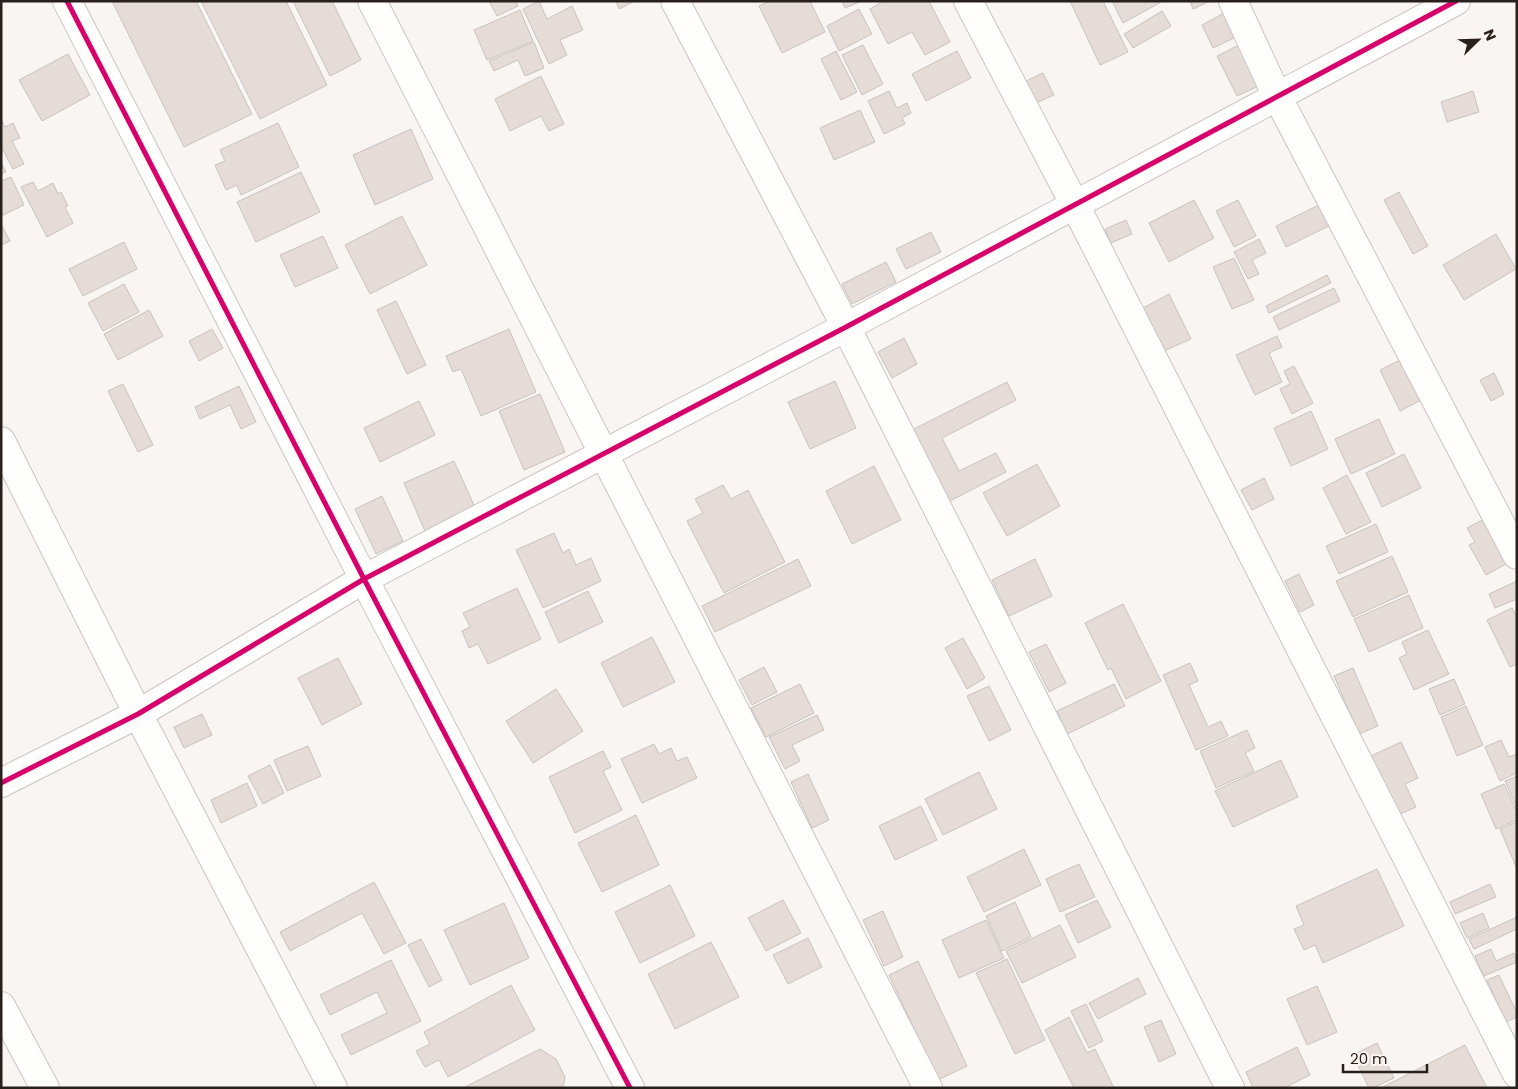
<svg xmlns="http://www.w3.org/2000/svg" width="1518" height="1089" viewBox="0 0 1518 1089" font-family="Poppins,sans-serif">
  <rect width="100%" height="100%" fill="#f9f5f3"/>
  <g fill="#e5dcd8" stroke="#c8c2c0">
    <polygon points="112,1 196,1 252,114 184,147"/>
    <polygon points="201,1 286,1 327,85 260,119"/>
    <polygon points="293,1 332,1 361,60 330,76"/>
    <polygon points="489,1 516,1 518,6 497,16"/>
    <polygon points="539,1 547,19 572,6 583,30 560,40 567,55 549,64 523,9"/>
    <polygon points="616,1 635,1 619,9"/>
    <polygon points="769,1 810,1 825,32 782,53 759,6"/>
    <polygon points="842,1 862,1 845,8"/>
    <polygon points="884,1 929,1 950,42 925,55 912,32 888,44 870,9"/>
    <polygon points="1070,1 1103,1 1128,52 1100,65"/>
    <polygon points="1112,1 1163,1 1123,23"/>
    <polygon points="1190,1 1210,1 1193,9"/>
    <polygon points="859,9 872,34 839,51 827,26"/>
    <polygon points="520,10 533,41 487,60 474,30"/>
    <polygon points="1162,11 1171,26 1133,48 1124,34"/>
    <polygon points="1226,12 1238,36 1213,48 1202,25"/>
    <polygon points="534,42 544,68 525,76 518,60 494,71 489,61"/>
    <polygon points="1241,44 1261,85 1237,96 1217,56"/>
    <polygon points="863,45 883,84 862,95 842,55"/>
    <polygon points="836,51 857,92 841,100 821,59"/>
    <polygon points="957,51 971,78 926,101 912,74"/>
    <polygon points="68,54 90,95 42,121 19,80"/>
    <polygon points="1043,73 1054,95 1036,103 1026,81"/>
    <polygon points="541,76 564,124 549,131 541,116 510,131 495,99"/>
    <polygon points="889,91 897,108 907,103 911,113 902,118 905,124 884,134 868,101"/>
    <polygon points="1473,91 1479,112 1447,122 1441,102"/>
    <polygon points="860,110 875,142 834,160 820,128"/>
    <polygon points="1,119 5,127 13,123 20,138 12,141 24,164 13,169 1,146"/>
    <polygon points="278,123 299,167 241,195 237,185 226,190 215,165 225,161 220,150"/>
    <polygon points="411,129 433,179 375,205 353,155"/>
    <polygon points="1,162 6,172 1,174"/>
    <polygon points="301,172 320,212 256,242 237,202"/>
    <polygon points="11,177 24,205 1,216 1,181"/>
    <polygon points="33,182 38,191 53,183 58,194 61,192 68,206 65,207 73,223 47,237 21,187"/>
    <polygon points="1399,192 1428,246 1413,254 1384,200"/>
    <polygon points="1194,200 1214,238 1169,262 1149,223"/>
    <polygon points="1238,200 1256,236 1234,247 1216,211"/>
    <polygon points="1325,202 1335,223 1286,247 1276,226"/>
    <polygon points="402,216 427,265 370,294 345,245"/>
    <polygon points="1126,220 1132,234 1111,243 1105,229"/>
    <polygon points="1,224 10,241 1,245"/>
    <polygon points="931,232 941,252 906,269 896,249"/>
    <polygon points="1496,234 1516,269 1464,300 1443,265"/>
    <polygon points="323,236 338,268 295,287 280,255"/>
    <polygon points="1259,239 1266,253 1252,260 1259,274 1248,279 1234,252"/>
    <polygon points="124,242 137,269 83,296 69,269"/>
    <polygon points="1234,258 1254,300 1232,309 1213,267"/>
    <polygon points="886,262 896,282 852,304 842,284"/>
    <polygon points="1327,275 1331,283 1269,313 1266,306"/>
    <polygon points="124,284 139,312 103,331 88,303"/>
    <polygon points="1334,288 1340,301 1279,330 1273,317"/>
    <polygon points="1169,294 1191,339 1164,351 1143,308"/>
    <polygon points="396,301 426,365 407,374 377,310"/>
    <polygon points="149,310 163,336 118,360 104,334"/>
    <polygon points="212,329 223,348 199,361 189,341"/>
    <polygon points="509,329 536,392 481,416 461,369 453,372 446,356"/>
    <polygon points="1277,336 1282,347 1269,353 1282,382 1255,395 1236,355"/>
    <polygon points="904,338 917,364 892,378 878,352"/>
    <polygon points="1406,357 1427,397 1400,411 1380,370"/>
    <polygon points="1294,366 1313,403 1292,414 1280,389 1290,384 1284,371"/>
    <polygon points="1494,373 1504,394 1491,401 1480,380"/>
    <polygon points="835,381 856,428 810,449 788,402"/>
    <polygon points="1007,382 1016,400 942,438 959,471 996,453 1006,472 946,503 910,431"/>
    <polygon points="123,384 153,445 138,452 108,391"/>
    <polygon points="239,386 256,422 241,429 230,405 200,419 195,407"/>
    <polygon points="540,394 565,452 524,470 499,411"/>
    <polygon points="419,401 435,435 380,462 364,428"/>
    <polygon points="1311,411 1328,449 1291,466 1274,428"/>
    <polygon points="1379,419 1395,454 1351,474 1335,439"/>
    <polygon points="1404,454 1421,488 1382,507 1366,473"/>
    <polygon points="454,461 479,516 428,538 404,483"/>
    <polygon points="1037,464 1060,506 1007,536 983,493"/>
    <polygon points="874,466 901,520 852,544 826,491"/>
    <polygon points="1347,475 1371,522 1346,534 1323,488"/>
    <polygon points="1264,478 1274,499 1252,510 1241,490"/>
    <polygon points="723,485 731,499 748,490 785,562 724,593 687,521 703,513 695,499"/>
    <polygon points="382,496 403,541 376,554 355,509"/>
    <polygon points="1488,517 1513,560 1486,575 1469,545 1475,542 1467,528"/>
    <polygon points="1376,524 1388,552 1339,574 1326,546"/>
    <polygon points="554,533 563,553 569,549 576,565 591,558 601,581 543,608 516,550"/>
    <polygon points="1392,556 1408,592 1353,617 1336,581"/>
    <polygon points="798,559 811,586 715,632 702,606"/>
    <polygon points="1035,559 1052,596 1009,616 992,580"/>
    <polygon points="1299,574 1314,605 1300,612 1285,581"/>
    <polygon points="1517,581 1517,599 1495,608 1489,594"/>
    <polygon points="517,588 541,639 488,664 478,644 469,648 462,631 470,627 463,613"/>
    <polygon points="588,591 603,622 559,643 545,612"/>
    <polygon points="1409,595 1423,628 1369,652 1354,619"/>
    <polygon points="1123,604 1161,681 1126,699 1111,668 1108,670 1085,623"/>
    <polygon points="1512,608 1517,617 1517,664 1510,667 1487,620"/>
    <polygon points="1428,630 1449,674 1414,690 1399,658 1407,654 1402,642"/>
    <polygon points="652,637 675,682 623,707 601,663"/>
    <polygon points="963,638 985,678 967,689 945,648"/>
    <polygon points="1046,644 1066,683 1049,692 1029,652"/>
    <polygon points="338,658 362,704 322,725 298,678"/>
    <polygon points="1190,663 1198,681 1189,685 1208,727 1221,721 1228,736 1196,750 1163,675"/>
    <polygon points="764,667 777,692 752,705 739,680"/>
    <polygon points="1353,668 1378,726 1359,734 1334,676"/>
    <polygon points="1454,679 1465,704 1440,715 1429,689"/>
    <polygon points="800,684 814,713 766,737 751,708"/>
    <polygon points="1114,684 1125,706 1067,734 1057,711"/>
    <polygon points="989,686 1011,730 989,741 967,696"/>
    <polygon points="556,689 583,731 533,763 506,721"/>
    <polygon points="1466,706 1483,745 1457,756 1441,717"/>
    <polygon points="202,714 212,735 184,748 174,727"/>
    <polygon points="817,715 824,730 792,745 800,761 785,769 769,737"/>
    <polygon points="1247,730 1255,748 1245,753 1254,771 1216,788 1200,751"/>
    <polygon points="1501,740 1509,757 1517,754 1517,773 1500,781 1485,747"/>
    <polygon points="1401,742 1418,778 1405,784 1416,807 1398,815 1371,756"/>
    <polygon points="654,744 659,754 671,748 677,761 687,757 697,778 642,803 621,759"/>
    <polygon points="308,746 321,776 287,791 274,760"/>
    <polygon points="603,751 611,767 603,771 622,810 575,833 549,777"/>
    <polygon points="1281,760 1298,797 1233,827 1215,791"/>
    <polygon points="270,765 284,793 263,804 248,776"/>
    <polygon points="979,772 997,809 943,835 925,799"/>
    <polygon points="808,774 829,820 812,828 791,782"/>
    <polygon points="1517,776 1517,808 1505,781"/>
    <polygon points="247,783 257,806 221,823 211,800"/>
    <polygon points="1504,784 1517,812 1517,820 1496,829 1481,794"/>
    <polygon points="921,806 937,840 895,860 879,826"/>
    <polygon points="636,815 659,865 602,892 578,843"/>
    <polygon points="1517,822 1517,869 1500,829"/>
    <polygon points="1024,849 1041,885 984,912 967,877"/>
    <polygon points="1079,864 1095,897 1060,912 1046,879"/>
    <polygon points="1377,869 1404,926 1323,963 1315,945 1304,950 1294,929 1304,925 1296,906"/>
    <polygon points="374,882 406,943 384,954 362,913 290,951 280,932"/>
    <polygon points="1490,884 1496,897 1455,914 1450,902"/>
    <polygon points="670,885 695,936 640,963 615,912"/>
    <polygon points="783,900 801,933 766,951 748,918"/>
    <polygon points="1097,900 1111,927 1078,943 1065,915"/>
    <polygon points="1015,902 1031,937 1002,951 986,916"/>
    <polygon points="504,903 529,958 470,985 444,930"/>
    <polygon points="883,911 903,957 884,966 863,920"/>
    <polygon points="1483,913 1489,928 1467,938 1460,923"/>
    <polygon points="1517,917 1517,929 1474,949 1469,939"/>
    <polygon points="986,920 1004,958 959,978 942,940"/>
    <polygon points="1060,925 1076,957 1022,983 1006,951"/>
    <polygon points="808,938 822,967 788,984 773,955"/>
    <polygon points="421,939 442,980 429,987 408,945"/>
    <polygon points="711,942 739,997 675,1029 648,974"/>
    <polygon points="1491,949 1496,961 1514,953 1517,962 1484,976 1475,956"/>
    <polygon points="1007,959 1045,1040 1015,1054 976,973"/>
    <polygon points="391,960 421,1021 351,1055 341,1035 387,1013 377,992 330,1015 320,995"/>
    <polygon points="918,961 967,1066 938,1080 889,975"/>
    <polygon points="1499,975 1517,1013 1517,1017 1506,1022 1487,980"/>
    <polygon points="1138,978 1146,994 1098,1019 1089,1003"/>
    <polygon points="511,985 535,1030 448,1077 439,1060 425,1067 416,1051 430,1044 424,1032"/>
    <polygon points="1317,986 1337,1032 1307,1045 1287,999"/>
    <polygon points="1086,1004 1103,1041 1089,1048 1071,1011"/>
    <polygon points="1069,1017 1087,1053 1095,1049 1114,1088 1074,1088 1045,1030"/>
    <polygon points="1161,1020 1176,1054 1159,1062 1144,1027"/>
    <polygon points="1377,1043 1394,1078 1373,1088 1369,1088 1353,1055"/>
    <polygon points="1465,1045 1487,1088 1381,1088"/>
    <polygon points="1297,1047 1310,1075 1284,1088 1253,1088 1246,1072"/>
    <polygon points="540,1049 556,1059 565,1077 563,1088 463,1088"/>
  </g>
  <g fill="none" stroke-linecap="round" stroke-linejoin="round">
    <defs>
      <g id="minor">
        <polyline points="67,1 364,579 630,1088"/>
        <polyline points="372,1 928,1088"/>
        <polyline points="675,1 846,327 1230,1088"/>
        <polyline points="968,1 1075,205 1517,1074"/>
        <polyline points="1233,1 1277,96 1517,555"/>
        <polyline points="1,441 138,714 333,1088"/>
        <polyline points="1,783 138,714 364,579 846,327 1456,1"/>
        <polyline points="1,1006 45,1088"/>
      </g>
    </defs>
    <use href="#minor" stroke="#cac5c2" stroke-width="30"/>
    <use href="#minor" stroke="#fefefd" stroke-width="28"/>
    <defs>
      <g id="cycleway">
        <polyline points="67,1 364,579 630,1088"/>
        <polyline points="1,783 138,714 364,579 846,327 1456,1"/>
      </g>
    </defs>
    <use href="#cycleway" stroke="#fcf4f0" stroke-width="8"/>
    <use href="#cycleway" stroke="#d6006c" stroke-width="5"/>
  </g>
  <rect width="1518" height="1089" fill="none" stroke="#28201d" stroke-width="5"/>
  <g transform="translate(1478 40) rotate(67)" stroke="#fcf4f0" stroke-width="4" paint-order="stroke">
  <path d="M0-4L9 19L0 12L-9 19Z" fill="#28201d"/>
  <text y="-8" font-size="14" font-weight="bold" text-anchor="middle" fill="#28201d">N</text>
  </g>
  <path d="M1343 1064v8h84v-8" fill="none" stroke="#28201d" stroke-width="2.5"/>
  <text x="1350" y="1064" font-size="15" fill="#28201d" stroke="#fcf4f0" stroke-width="4" paint-order="stroke">20 m</text>
</svg>
